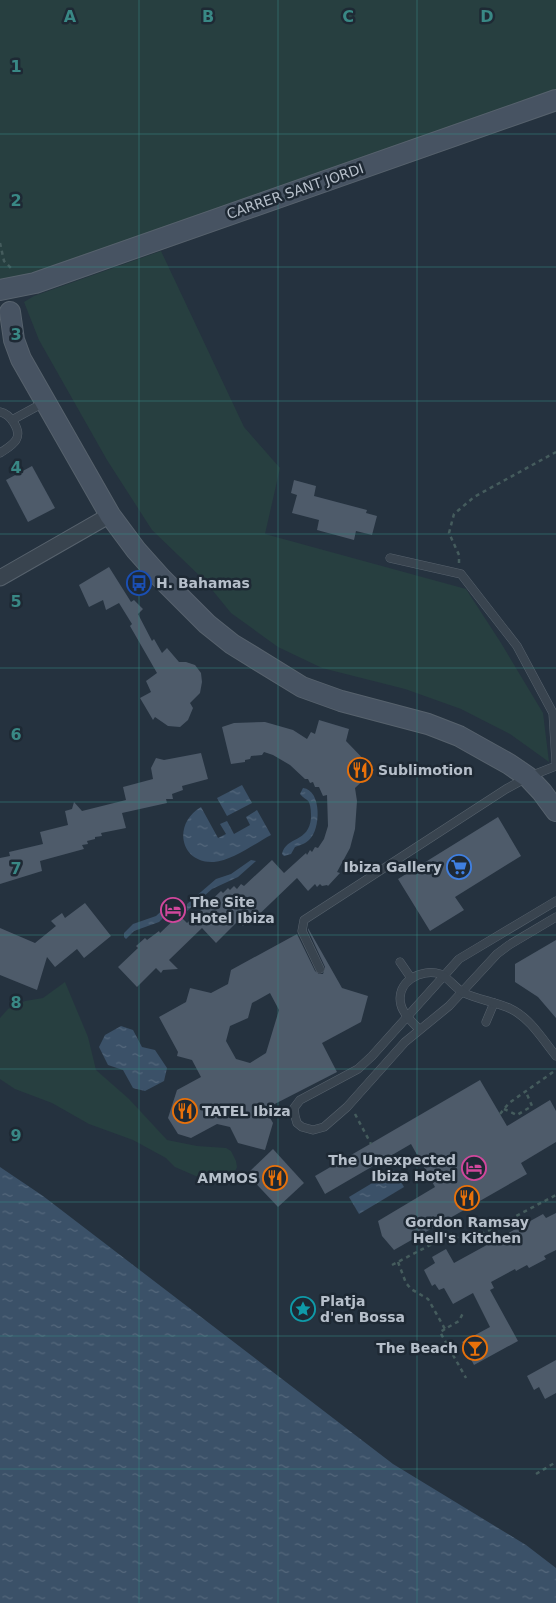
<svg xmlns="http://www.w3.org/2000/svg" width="556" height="1603" viewBox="0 0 556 1603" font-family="'DejaVu Sans',sans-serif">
  <defs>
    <pattern id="water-ripples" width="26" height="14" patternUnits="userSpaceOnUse" patternTransform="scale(1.25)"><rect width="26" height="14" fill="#3b5168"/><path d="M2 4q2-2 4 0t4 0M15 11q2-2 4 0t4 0" fill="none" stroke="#55687c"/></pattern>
  </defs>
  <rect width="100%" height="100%" fill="#25323f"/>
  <g fill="#273f40">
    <polygon points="0,0 556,0 556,90 16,281 0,281"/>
    <polygon points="161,251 244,427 280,468 265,534 466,589 501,643 543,713 549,762 510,734 461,709 405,689 322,668 278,647 231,613 204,580 152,530 107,460 39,340 24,302 34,296"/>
    <polygon points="65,982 88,1037 96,1070 129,1099 167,1140 197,1146 226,1148 231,1151 236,1161 237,1167 233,1176 224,1183 198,1177 175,1167 166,1158 133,1140 89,1124 52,1103 15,1089 0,1079 0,1018 8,1009 25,1001 43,998"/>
  </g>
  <g fill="url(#water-ripples)">
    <polygon points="242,785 252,803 227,816 217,798"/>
    <path d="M303 788C322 790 321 830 309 840 305 844 300 845 295 847L291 854 284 856 282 854C286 836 309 843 311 818 311 813 311 807 309 802 307 799 303 798 300 794Z"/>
    <path d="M201 807 218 838 226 834 220 824 227 821 234 834 250 825 246 817 257 810 271 835C256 843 231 861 214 862 180 864 172 824 201 807Z"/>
    <polygon points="251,860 256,861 238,877 212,889 187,911 187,904 216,879 231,874"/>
    <polygon points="168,905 173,908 159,922 134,931 126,939 124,937 124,933 133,924 156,916"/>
    <polygon points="121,1026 133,1030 142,1047 155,1050 167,1068 164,1081 145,1091 133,1088 123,1070 108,1065 99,1047 105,1035"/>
    <polygon points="0,1167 43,1196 393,1464 526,1545 556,1568 556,1603 0,1603"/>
    <polygon points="394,1170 404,1187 359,1214 349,1197"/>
  </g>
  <g fill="#4e5b6a" fill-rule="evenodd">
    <polygon points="32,466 55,508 28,522 6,480"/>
    <polygon points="294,480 316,486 314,496 367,510 366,513 377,516 372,535 356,531 354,540 317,530 319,520 292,513 297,495 291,493"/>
    <polygon points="109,567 131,602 134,600 143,609 138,614 152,641 154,639 162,653 167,648 179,662 186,662 195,665 201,673 202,682 200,693 190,703 193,708 188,720 180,727 168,726 155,717 153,720 140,698 151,692 146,681 157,673 130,626 132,624 119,603 106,610 103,600 89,607 79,585"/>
    <polygon points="319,720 349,729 346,741 374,770 355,788 357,801 355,829 350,848 337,872 340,873 328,886 327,885 322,886 320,884 317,887 315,884 308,891 297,878 250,923 248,921 243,926 238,921 216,943 202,928 169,960 178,969 163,970 161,973 156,968 137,987 118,967 138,948 136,946 145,938 147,940 159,931 160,933 179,915 187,923 221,891 223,893 228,888 230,890 234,886 237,889 241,884 244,886 272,860 284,873 306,853 307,855 310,850 312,852 315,847 318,848 324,839 328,826 327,795 323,796 319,787 315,787 313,782 310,783 308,779 305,779 290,765 273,755 264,752 262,755 251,756 250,759 245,760 245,762 231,764 222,727 234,723 265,722 293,730 307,739 311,732 315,734"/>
    <polygon points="201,753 208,779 182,786 183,790 172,794 173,799 166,799 167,803 122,813 126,828 101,833 102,836 95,837 95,839 87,841 88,844 82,845 84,849 40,861 42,871 0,884 0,858 10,856 9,852 43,844 40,832 68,825 65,811 72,809 74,802 82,811 126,800 123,787 153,779 151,768 156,758 164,760"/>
    <polygon points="498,817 521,856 455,897 464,910 430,931 398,879"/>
    <polygon points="85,903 111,936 84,958 77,949 55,967 47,957 37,990 0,975 0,928 35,943 56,926 51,921 62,913 65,918"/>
    <path d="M308 928 342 988 368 996 361 1022 322 1043 337 1072 265 1109 273 1123 265 1150 238 1143 230 1127 217 1124 191 1138 178 1134 168 1118 177 1090 201 1077 192 1060 177 1056 178 1052 159 1017 186 1002 190 988 211 993 228 984 231 970 297 934 315 971 319 974H323L325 967 308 930ZM270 993 279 1010 266 1053 250 1063 236 1059 226 1041 230 1026 248 1018 252 1003Z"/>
    <polygon points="556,940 556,1018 538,997 515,982 515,964"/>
    <polygon points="480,1080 507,1126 550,1100 556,1111 556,1142 521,1163 527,1174 394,1250 382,1236 378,1221 435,1187 411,1144 325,1194 315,1176"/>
    <polygon points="273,1149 304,1183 278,1207 247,1174"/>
    <polygon points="556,1213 556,1250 544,1256 546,1259 529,1268 527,1265 516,1271 515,1269 491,1282 494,1288 490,1290 518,1341 474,1365 462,1342 490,1327 473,1293 453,1304 444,1288 439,1290 435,1284 432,1286 424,1270 435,1263 432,1257 446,1249 454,1263 543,1214 546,1218"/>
    <polygon points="556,1360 556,1393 545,1399 539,1387 534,1390 527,1376"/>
  </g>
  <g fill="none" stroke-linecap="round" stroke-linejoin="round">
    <defs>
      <g id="lane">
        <path d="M0 412C10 414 22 430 16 440 12 446 6 449 0 453"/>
        <polyline points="12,420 45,402"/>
        <polyline points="390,558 461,574 517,646 553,713 556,762"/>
        <polyline points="556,901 459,959 372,1056 358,1069 300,1100 294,1108 295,1116 297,1123 302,1127 313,1130 324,1127 347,1107 405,1042 449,1006 497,954 509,945 556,917"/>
        <polyline points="400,962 411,978"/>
        <polyline points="320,969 302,931 304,920 506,789 528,777 556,766"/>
        <polyline points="486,1022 494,1003"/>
        <path d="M419 1029C413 1023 403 1014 401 1005 395 982 421 968 440 974 449 978 455 988 464 993 479 1000 497 1002 511 1009 530 1018 543 1040 556 1056"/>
      </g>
      <polyline id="street" points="0,578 110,515"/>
      <g id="secondary">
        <polyline points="0,290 35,283 556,100"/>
        <polyline points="10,312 14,340 21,359 110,515 136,550 161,578 207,624 232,644 302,687 341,701 428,724 459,736 509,764 528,777 542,792 556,811"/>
      </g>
    </defs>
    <use href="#lane" stroke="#57626d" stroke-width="9"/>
    <use href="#street" stroke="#57626d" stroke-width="17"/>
    <use href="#secondary" stroke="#57626d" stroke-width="22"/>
    <g stroke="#455c5d" stroke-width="2.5" stroke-dasharray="4 4" stroke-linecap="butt">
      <polyline points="0,243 4,261 13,270"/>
      <polyline points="459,563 459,555 449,533 454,514 474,497 556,452"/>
      <polyline points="504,1109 517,1115 532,1106 526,1092"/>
      <polyline points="355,1114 371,1144"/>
      <polyline points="500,1114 509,1103 556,1070"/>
      <polyline points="398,1262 406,1283 411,1289 428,1299 445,1329 459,1321 464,1311"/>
      <polyline points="392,1265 453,1233 463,1244 556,1195"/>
      <polyline points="445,1329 440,1332 466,1378"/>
      <polyline points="536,1474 556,1462"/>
    </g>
    <use href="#lane" stroke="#39444f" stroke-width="8"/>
    <use href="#street" stroke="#39444f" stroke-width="15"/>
    <use href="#secondary" stroke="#475362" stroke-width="20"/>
  </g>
  <path fill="none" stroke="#398885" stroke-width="1" stroke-opacity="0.55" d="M139 0V1603M278 0V1603M417 0V1603M0 134H556M0 267H556M0 401H556M0 534H556M0 668H556M0 802H556M0 935H556M0 1069H556M0 1202H556M0 1336H556M0 1469H556"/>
  <defs>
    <symbol id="bus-ring" viewBox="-11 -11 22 22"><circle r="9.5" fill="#1e2934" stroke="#1a4fb4" stroke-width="1.5"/><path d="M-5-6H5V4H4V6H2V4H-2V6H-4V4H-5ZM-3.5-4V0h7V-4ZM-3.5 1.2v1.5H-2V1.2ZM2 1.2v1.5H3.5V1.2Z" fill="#1a4fb4"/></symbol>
    <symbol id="restaurant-ring" viewBox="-11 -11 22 22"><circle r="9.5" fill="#1e2934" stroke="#e8710a" stroke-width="1.5"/><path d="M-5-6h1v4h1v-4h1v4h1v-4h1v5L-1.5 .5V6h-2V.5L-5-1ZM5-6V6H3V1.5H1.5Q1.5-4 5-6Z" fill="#e8710a"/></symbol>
    <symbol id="supermarket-ring" viewBox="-11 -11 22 22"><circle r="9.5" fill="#1e2934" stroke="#3f7fe0" stroke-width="1.5"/><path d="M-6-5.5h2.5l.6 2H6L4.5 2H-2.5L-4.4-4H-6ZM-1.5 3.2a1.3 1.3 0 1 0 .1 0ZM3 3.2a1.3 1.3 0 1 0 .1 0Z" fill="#3f7fe0"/></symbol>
    <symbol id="hotel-ring" viewBox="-11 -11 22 22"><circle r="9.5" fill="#1e2934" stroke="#d1479c" stroke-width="1.5"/><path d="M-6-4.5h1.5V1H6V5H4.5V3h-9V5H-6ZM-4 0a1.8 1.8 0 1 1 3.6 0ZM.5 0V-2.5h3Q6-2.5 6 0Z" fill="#d1479c"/></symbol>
    <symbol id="sight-ring" viewBox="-11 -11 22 22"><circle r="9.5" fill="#1e2934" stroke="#0f9aa8" stroke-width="1.5"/><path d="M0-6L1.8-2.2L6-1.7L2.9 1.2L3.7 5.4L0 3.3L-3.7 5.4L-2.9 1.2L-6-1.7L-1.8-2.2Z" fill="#0f9aa8"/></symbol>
    <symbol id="bar-ring" viewBox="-11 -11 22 22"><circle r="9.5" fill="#1e2934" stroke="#e8710a" stroke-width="1.5"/><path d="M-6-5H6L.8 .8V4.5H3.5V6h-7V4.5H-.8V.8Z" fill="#e8710a"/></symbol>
  </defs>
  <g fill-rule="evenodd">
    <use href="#bus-ring" x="125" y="569" width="28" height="28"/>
    <use href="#restaurant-ring" x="346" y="756" width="28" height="28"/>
    <use href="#supermarket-ring" x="445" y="853" width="28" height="28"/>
    <use href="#hotel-ring" x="159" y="896" width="28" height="28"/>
    <use href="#restaurant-ring" x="171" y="1097" width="28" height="28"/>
    <use href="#hotel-ring" x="460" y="1154" width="28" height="28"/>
    <use href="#restaurant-ring" x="261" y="1164" width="28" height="28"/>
    <use href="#restaurant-ring" x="453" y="1184" width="28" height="28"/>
    <use href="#sight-ring" x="289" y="1295" width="28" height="28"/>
    <use href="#bar-ring" x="461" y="1334" width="28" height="28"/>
  </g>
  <g text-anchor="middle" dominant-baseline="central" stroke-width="5" stroke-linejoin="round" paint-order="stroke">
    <g font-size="14" fill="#b6bfca" stroke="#1e2934">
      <text transform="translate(295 191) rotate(-19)">CARRER SANT JORDI</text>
    </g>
    <g font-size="14" font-weight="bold" fill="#b6bfca" stroke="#1e2934" text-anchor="start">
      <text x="156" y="583">H. Bahamas</text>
      <text x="378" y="770">Sublimotion</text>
      <text x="442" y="867" text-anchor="end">Ibiza Gallery</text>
      <text x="190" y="902">The Site<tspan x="190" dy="16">Hotel Ibiza</tspan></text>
      <text x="202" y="1111">TATEL Ibiza</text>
      <text x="456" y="1160" text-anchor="end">The Unexpected<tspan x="456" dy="16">Ibiza Hotel</tspan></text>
      <text x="258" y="1178" text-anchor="end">AMMOS</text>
      <text x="467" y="1222" text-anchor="middle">Gordon Ramsay<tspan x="467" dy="16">Hell's Kitchen</tspan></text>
      <text x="320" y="1301">Platja<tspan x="320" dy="16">d'en Bossa</tspan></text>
      <text x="458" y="1348" text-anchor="end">The Beach</text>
    </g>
  </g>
  <g font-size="16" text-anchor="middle" font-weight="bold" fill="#398885" stroke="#1e2934" stroke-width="5" stroke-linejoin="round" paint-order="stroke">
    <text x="70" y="22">A</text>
    <text x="208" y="22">B</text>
    <text x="348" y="22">C</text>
    <text x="487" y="22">D</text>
    <text x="16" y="72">1</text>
    <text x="16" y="206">2</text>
    <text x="16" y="340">3</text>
    <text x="16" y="473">4</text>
    <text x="16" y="607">5</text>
    <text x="16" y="740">6</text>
    <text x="16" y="874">7</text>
    <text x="16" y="1008">8</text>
    <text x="16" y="1141">9</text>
  </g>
</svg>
